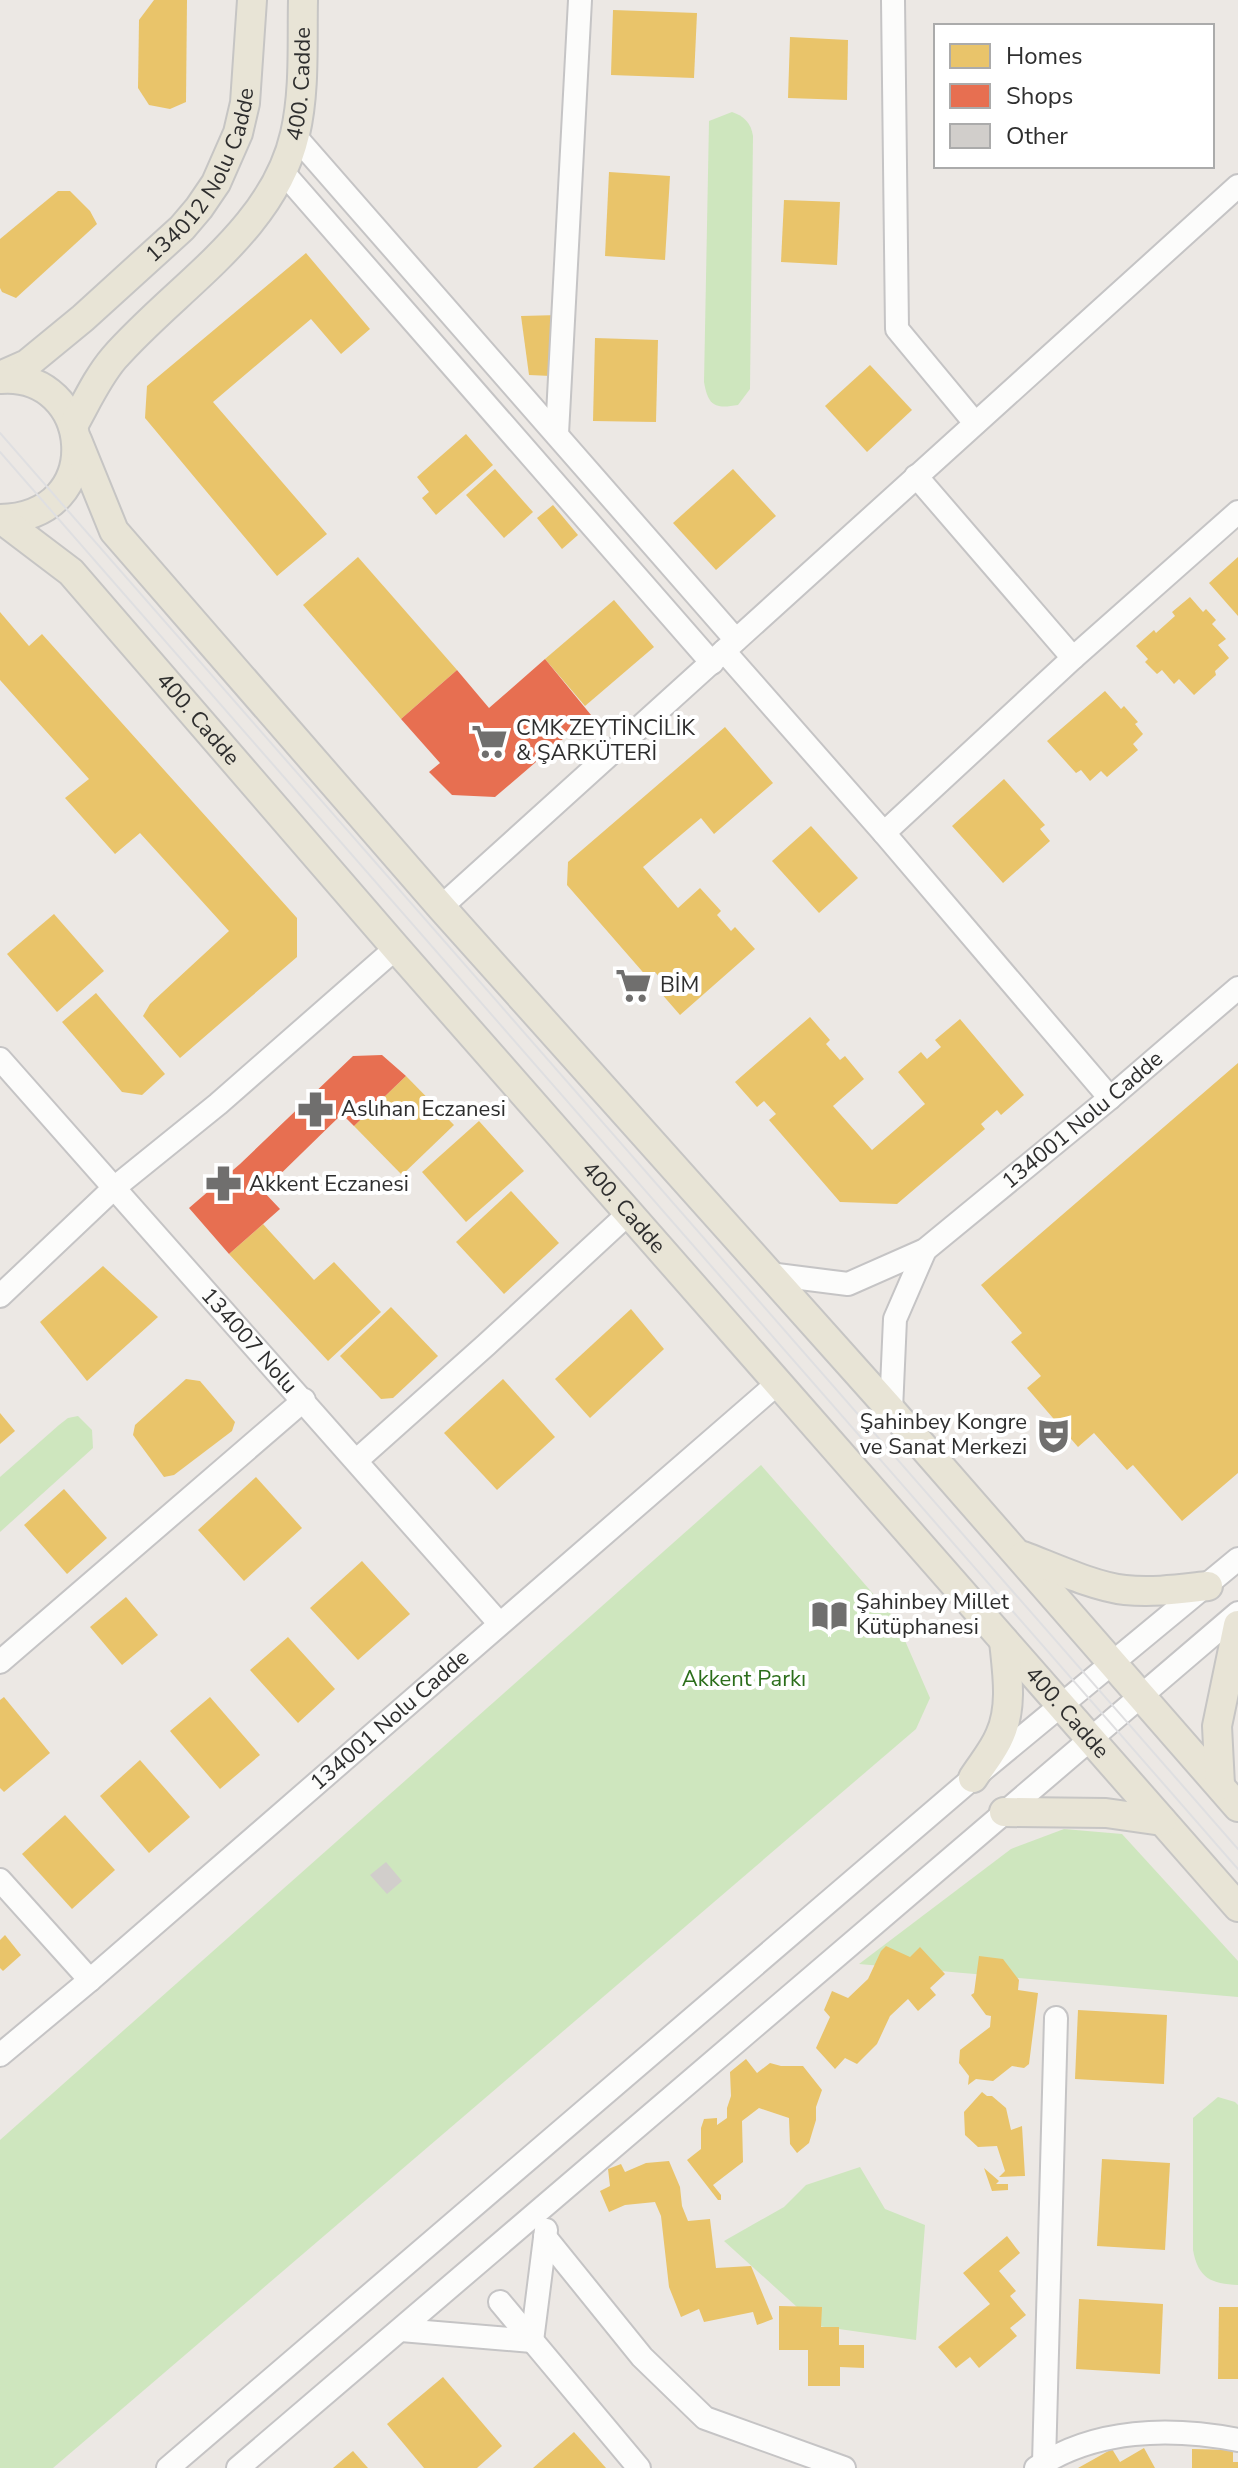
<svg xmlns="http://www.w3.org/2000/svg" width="1238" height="2468" viewBox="0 0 1238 2468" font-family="'Nunito Sans',sans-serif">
  <rect width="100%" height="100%" fill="#ece8e4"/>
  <g fill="#cee6be">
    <path d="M732 112C744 116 751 123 753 136L750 389 738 405C715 409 708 406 704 382L709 121Z"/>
    <polygon points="78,1416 92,1430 93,1448 0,1532 0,1477 59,1425 68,1418"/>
    <polygon points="761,1465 896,1620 930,1698 916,1729 53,2468 0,2468 0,2140"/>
    <polygon points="1064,1829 1122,1834 1238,1961 1238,1997 859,1964 1011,1849"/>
    <path d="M1218 2097 1235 2102 1238 2105V2285C1211 2284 1198 2278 1193 2250V2118Z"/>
    <polygon points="860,2167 885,2209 925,2225 916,2340 818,2326 724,2241 784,2207 806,2185"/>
  </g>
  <g fill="#e9c46a">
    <polygon points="154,0 187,0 186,102 170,109 149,105 138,88 139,20"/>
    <polygon points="613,10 697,13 694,78 611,75"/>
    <polygon points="790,37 848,40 847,100 788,98"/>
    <polygon points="609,172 670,176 665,260 605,256"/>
    <polygon points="58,191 70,191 90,211 97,224 16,298 2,292 0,288 0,239"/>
    <polygon points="784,200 840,202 837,265 781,262"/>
    <polygon points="306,253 370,329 341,354 311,319 213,402 327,534 277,576 145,418 147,386"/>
    <polygon points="559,315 551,376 529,375 521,316"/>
    <polygon points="595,338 658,340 656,422 593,421"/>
    <polygon points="870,365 912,410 867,452 825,406"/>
    <polygon points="466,434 493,465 436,515 422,498 429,492 417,477"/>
    <polygon points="495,469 533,512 504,538 466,495"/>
    <polygon points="733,469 776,516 716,570 673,523"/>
    <polygon points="553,505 578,535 562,549 537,518"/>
    <polygon points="358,557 457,670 401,719 303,605"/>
    <polygon points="1238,557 1238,616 1209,583"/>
    <polygon points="1190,597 1203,612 1206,609 1216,620 1212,624 1226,639 1218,645 1229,658 1215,671 1216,675 1194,695 1179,679 1174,684 1162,670 1157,674 1145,662 1148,659 1136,646 1154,630 1156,633 1175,616 1172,612"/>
    <polygon points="614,600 654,647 585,706 545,659"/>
    <polygon points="0,612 29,646 42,634 297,918 297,957 180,1058 143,1016 150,1004 229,931 140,833 115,854 65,798 89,779 0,680"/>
    <polygon points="1105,691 1121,709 1124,706 1138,722 1135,724 1143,734 1133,744 1138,750 1107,777 1101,771 1090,781 1081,770 1076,773 1047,741"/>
    <polygon points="725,727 773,783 714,834 701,818 643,867 678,908 700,888 721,911 717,915 731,931 735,927 755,949 680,1015 660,992 667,986 655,972 648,978 567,885 568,862"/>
    <polygon points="1004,779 1045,825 1040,829 1050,841 1003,883 952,826"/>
    <polygon points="811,826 858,878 819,913 772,861"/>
    <polygon points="54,914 104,971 57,1012 7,954"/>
    <polygon points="96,993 165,1074 142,1095 122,1092 62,1022"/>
    <polygon points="810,1017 830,1040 826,1044 840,1060 845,1056 864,1079 833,1106 872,1150 925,1104 898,1072 921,1052 927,1059 941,1047 935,1040 960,1019 1024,1095 1001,1115 997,1110 981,1124 985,1129 897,1204 840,1202 769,1120 776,1114 764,1101 757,1107 735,1082"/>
    <polygon points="1238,1063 1238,1473 1182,1521 1133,1465 1127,1470 1094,1433 1078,1447 1027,1388 1041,1376 1011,1342 1022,1333 981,1285"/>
    <polygon points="406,1076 454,1125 402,1175 354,1126"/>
    <polygon points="479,1121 524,1171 466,1222 422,1172"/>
    <polygon points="511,1191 559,1243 504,1294 456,1242"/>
    <polygon points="263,1224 314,1280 334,1262 381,1312 328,1361 229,1254"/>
    <polygon points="103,1266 158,1317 87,1381 40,1322"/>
    <polygon points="391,1307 438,1356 393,1398 381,1399 340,1356"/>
    <polygon points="631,1309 664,1349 590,1418 555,1379"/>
    <polygon points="186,1379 200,1381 235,1422 232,1431 174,1475 164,1477 133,1435 135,1425"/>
    <polygon points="503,1379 555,1437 497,1490 444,1433"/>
    <polygon points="0,1413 15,1431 0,1444"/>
    <polygon points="256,1477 302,1528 244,1581 198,1530"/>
    <polygon points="64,1489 107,1538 67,1574 24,1525"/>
    <polygon points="362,1561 410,1614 358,1660 310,1608"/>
    <polygon points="126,1597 158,1635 122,1665 90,1627"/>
    <polygon points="288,1637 335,1689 298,1723 250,1670"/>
    <polygon points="4,1697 50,1753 4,1792 0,1788 0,1700"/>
    <polygon points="210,1697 260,1755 220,1789 170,1731"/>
    <polygon points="140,1760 190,1817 149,1853 100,1796"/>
    <polygon points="65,1815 115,1870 72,1909 22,1854"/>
    <polygon points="5,1935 21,1955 3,1971 0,1968 0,1940"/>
    <polygon points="886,1946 910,1957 920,1947 945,1974 930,1988 936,1995 918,2011 908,1999 890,2016 877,2044 857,2064 845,2058 835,2069 816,2048 830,2017 824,2010 832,1991 848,1998 868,1979 881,1951"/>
    <polygon points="979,1956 1003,1959 1019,1980 1018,1990 1038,1993 1029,2064 1024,2068 1012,2066 993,2081 976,2079 968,2085 969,2076 959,2063 960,2050 990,2027 991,2016 986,2015 971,1995 974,1993"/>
    <polygon points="1078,2010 1167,2015 1164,2084 1075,2079"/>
    <polygon points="746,2059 757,2073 770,2063 781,2066 803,2066 822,2090 816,2107 816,2120 809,2143 797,2153 790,2144 789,2118 759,2108 742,2121 743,2162 713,2185 721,2195 721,2200 718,2200 687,2160 701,2149 701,2128 704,2119 717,2118 717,2125 727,2118 727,2108 731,2096 730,2072"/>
    <polygon points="982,2092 987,2096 992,2096 1006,2108 1011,2130 1022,2126 1025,2176 999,2177 1005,2171 997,2146 978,2147 965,2135 964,2112"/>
    <polygon points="1102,2159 1170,2163 1165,2250 1097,2246"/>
    <polygon points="669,2161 680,2187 682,2206 688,2221 710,2219 716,2268 751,2266 773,2319 757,2325 753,2312 704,2322 699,2309 681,2317 669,2287 661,2216 655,2202 625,2205 609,2212 600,2191 610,2186 608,2169 621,2164 625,2172 646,2163"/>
    <polygon points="984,2168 999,2181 996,2184 1008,2184 1008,2190 992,2191"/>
    <polygon points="1007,2236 1020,2253 999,2271 1016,2291 1010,2296 1026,2315 1010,2328 1017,2336 979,2368 970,2357 956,2368 938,2347 990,2304 963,2273"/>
    <polygon points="1079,2299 1163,2304 1160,2374 1076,2369"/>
    <polygon points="779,2306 822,2307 821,2327 839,2327 839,2345 864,2345 864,2368 840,2367 840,2386 808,2386 808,2350 779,2350"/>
    <polygon points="1219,2307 1238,2307 1238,2379 1218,2379"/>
    <polygon points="443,2377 502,2446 477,2468 424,2468 387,2424"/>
    <polygon points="574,2432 606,2468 533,2468"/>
    <polygon points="1144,2448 1155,2468 1078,2468 1112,2449 1120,2462"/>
    <polygon points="1192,2449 1233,2450 1233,2462 1238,2462 1238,2468 1192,2468"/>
    <polygon points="353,2451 368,2468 333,2468"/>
  </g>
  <g fill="#e76f51">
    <polygon points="545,659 591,715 495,797 452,795 429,772 440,763 401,719 457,670 489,708"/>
    <polygon points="382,1055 406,1076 354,1126 342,1114 263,1191 280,1209 229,1254 189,1208 240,1164 353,1056"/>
  </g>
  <polygon fill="#d1cecb" points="386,1862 402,1881 387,1894 370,1875"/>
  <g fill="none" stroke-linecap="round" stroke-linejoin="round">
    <defs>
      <g id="minor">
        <polyline points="893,0 897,329 975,423"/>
        <polyline points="295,136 736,640"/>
        <polyline points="282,171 712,663"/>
        <polyline points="557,434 580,0"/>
        <polyline points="916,476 1073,658"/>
        <polyline points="724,651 884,833 1110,1098"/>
        <polyline points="884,833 1073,658 1238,512"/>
        <polyline points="441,907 1238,186"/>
        <path id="s1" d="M0 1059 499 1623"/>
        <path id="s2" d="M769 1274 848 1284 925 1250 1110 1098 1238 988"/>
        <polyline points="0,1296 114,1188 218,1104 396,948"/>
        <polyline points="891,1410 895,1319 925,1250"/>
        <polyline points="357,1460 486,1345 629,1213"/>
        <polyline points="0,1662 304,1400"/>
        <polyline points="0,1880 90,1980"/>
        <path id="s3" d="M0 2055 90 1980 778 1383"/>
        <polyline points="545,2237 642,2357 705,2418 844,2468"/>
        <polyline points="500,2302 639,2468"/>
        <polyline points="401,2330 532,2341 546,2230"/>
        <polyline points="1044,2463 1056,2018"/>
        <polyline points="168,2468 973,1778 1238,1559"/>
        <polyline points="238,2468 1238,1613"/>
        <path d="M1036 2468C1095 2428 1171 2427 1238 2440"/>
      </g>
      <g id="major">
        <path id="s4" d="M0 376 27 364 83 318 182 228 199 208 216 183 238 133 245 103 252 0"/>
        <path d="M0 379C94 371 109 517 0 519"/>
        <path id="s5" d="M73 426C86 403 97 378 114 358 176 287 273 231 295 134 305 91 302 44 303 0"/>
        <polyline points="77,440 114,531 441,907 891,1410 1238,1807"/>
        <path id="s6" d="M1 519 71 572 396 948 1238 1907"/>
        <path d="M1023 1556C1052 1567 1095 1587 1125 1590 1153 1593 1180 1589 1208 1586"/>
        <path d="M973 1778C982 1764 994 1750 1000 1735 1013 1707 1007 1671 1004 1641"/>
        <polyline points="1220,1785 1217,1726 1238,1625"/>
        <polyline points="1004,1812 1106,1813 1162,1821"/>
      </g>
    </defs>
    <use href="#minor" stroke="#c5c4c5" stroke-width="26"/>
    <use href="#major" stroke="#c6c5c4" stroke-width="32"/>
    <use href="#minor" stroke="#fcfcfb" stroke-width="22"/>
    <use href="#major" stroke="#e8e4d6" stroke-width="28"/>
    <g stroke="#dfdfe1" stroke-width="2">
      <polyline points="0,433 1238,1849"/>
      <polyline points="0,452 1238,1869"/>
    </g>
  </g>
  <defs>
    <symbol id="supermarket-bare" viewBox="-9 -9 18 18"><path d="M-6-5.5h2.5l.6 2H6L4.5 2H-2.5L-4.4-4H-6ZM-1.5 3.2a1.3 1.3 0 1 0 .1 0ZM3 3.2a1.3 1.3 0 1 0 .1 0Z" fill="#706f6e" stroke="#fff" stroke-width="2.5" paint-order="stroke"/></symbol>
    <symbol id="pharmacy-bare" viewBox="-9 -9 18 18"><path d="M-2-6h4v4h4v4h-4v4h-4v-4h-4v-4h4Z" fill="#706f6e" stroke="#fff" stroke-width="2.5" paint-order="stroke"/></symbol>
    <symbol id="theatre-bare" viewBox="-9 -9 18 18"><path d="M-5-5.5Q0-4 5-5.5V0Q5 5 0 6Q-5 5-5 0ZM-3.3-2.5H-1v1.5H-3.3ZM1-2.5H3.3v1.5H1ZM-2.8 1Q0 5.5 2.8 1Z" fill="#706f6e" stroke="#fff" stroke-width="2.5" paint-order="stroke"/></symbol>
    <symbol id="library-bare" viewBox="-9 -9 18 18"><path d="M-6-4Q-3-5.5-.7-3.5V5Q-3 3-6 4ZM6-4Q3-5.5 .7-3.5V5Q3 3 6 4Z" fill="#706f6e" stroke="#fff" stroke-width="2.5" paint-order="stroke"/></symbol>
  </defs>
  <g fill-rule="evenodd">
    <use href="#supermarket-bare" x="464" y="716" width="51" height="51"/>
    <use href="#supermarket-bare" x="608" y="960" width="51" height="51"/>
    <use href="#pharmacy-bare" x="290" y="1084" width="51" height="51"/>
    <use href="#pharmacy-bare" x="198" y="1158" width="51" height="51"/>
    <use href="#theatre-bare" x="1028" y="1410" width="51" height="51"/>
    <use href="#library-bare" x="804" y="1590" width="51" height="51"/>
  </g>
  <g text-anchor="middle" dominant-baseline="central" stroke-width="8" stroke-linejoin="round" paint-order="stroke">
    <g font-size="22" fill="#2e2e2e" stroke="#fff">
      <text stroke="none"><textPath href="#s5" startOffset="422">400. Cadde</textPath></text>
      <text stroke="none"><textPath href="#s4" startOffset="292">134012 Nolu Cadde</textPath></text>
      <text stroke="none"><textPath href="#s6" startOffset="282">400. Cadde</textPath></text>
      <text stroke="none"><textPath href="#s2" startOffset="368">134001 Nolu Cadde</textPath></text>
      <text stroke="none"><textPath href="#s6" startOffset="930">400. Cadde</textPath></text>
      <text stroke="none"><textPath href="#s1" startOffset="376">134007 Nolu</textPath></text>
      <text stroke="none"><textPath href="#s6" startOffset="1602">400. Cadde</textPath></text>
      <text stroke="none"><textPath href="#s3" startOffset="514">134001 Nolu Cadde</textPath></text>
    </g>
    <g font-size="22" fill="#2e2e2e" stroke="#fff" text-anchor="start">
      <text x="516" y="728">CMK ZEYTİNCİLİK<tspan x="516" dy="25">&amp; ŞARKÜTERİ</tspan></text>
      <text x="660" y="985">BİM</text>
      <text x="341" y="1109">Aslıhan Eczanesi</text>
      <text x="249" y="1184">Akkent Eczanesi</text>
      <text x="1027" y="1422" text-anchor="end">Şahinbey Kongre<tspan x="1027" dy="25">ve Sanat Merkezi</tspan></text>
      <text x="856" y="1602">Şahinbey Millet<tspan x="856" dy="25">Kütüphanesi</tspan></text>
    </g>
    <g font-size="22" fill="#2c6e1b" stroke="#fff">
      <text x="744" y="1679">Akkent Parkı</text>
    </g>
  </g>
  <rect x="934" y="24" width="280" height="144" fill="#ffffff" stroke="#ababab" stroke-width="2"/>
  <rect x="950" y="44" width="40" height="24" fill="#e9c46a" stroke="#ababab" stroke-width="2"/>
  <text x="1006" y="64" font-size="24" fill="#2e2e2e">Homes</text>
  <rect x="950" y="84" width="40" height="24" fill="#e76f51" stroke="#ababab" stroke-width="2"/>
  <text x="1006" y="104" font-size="24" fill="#2e2e2e">Shops</text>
  <rect x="950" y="124" width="40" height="24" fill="#d1cecb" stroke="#ababab" stroke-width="2"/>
  <text x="1006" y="144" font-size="24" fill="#2e2e2e">Other</text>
</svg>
